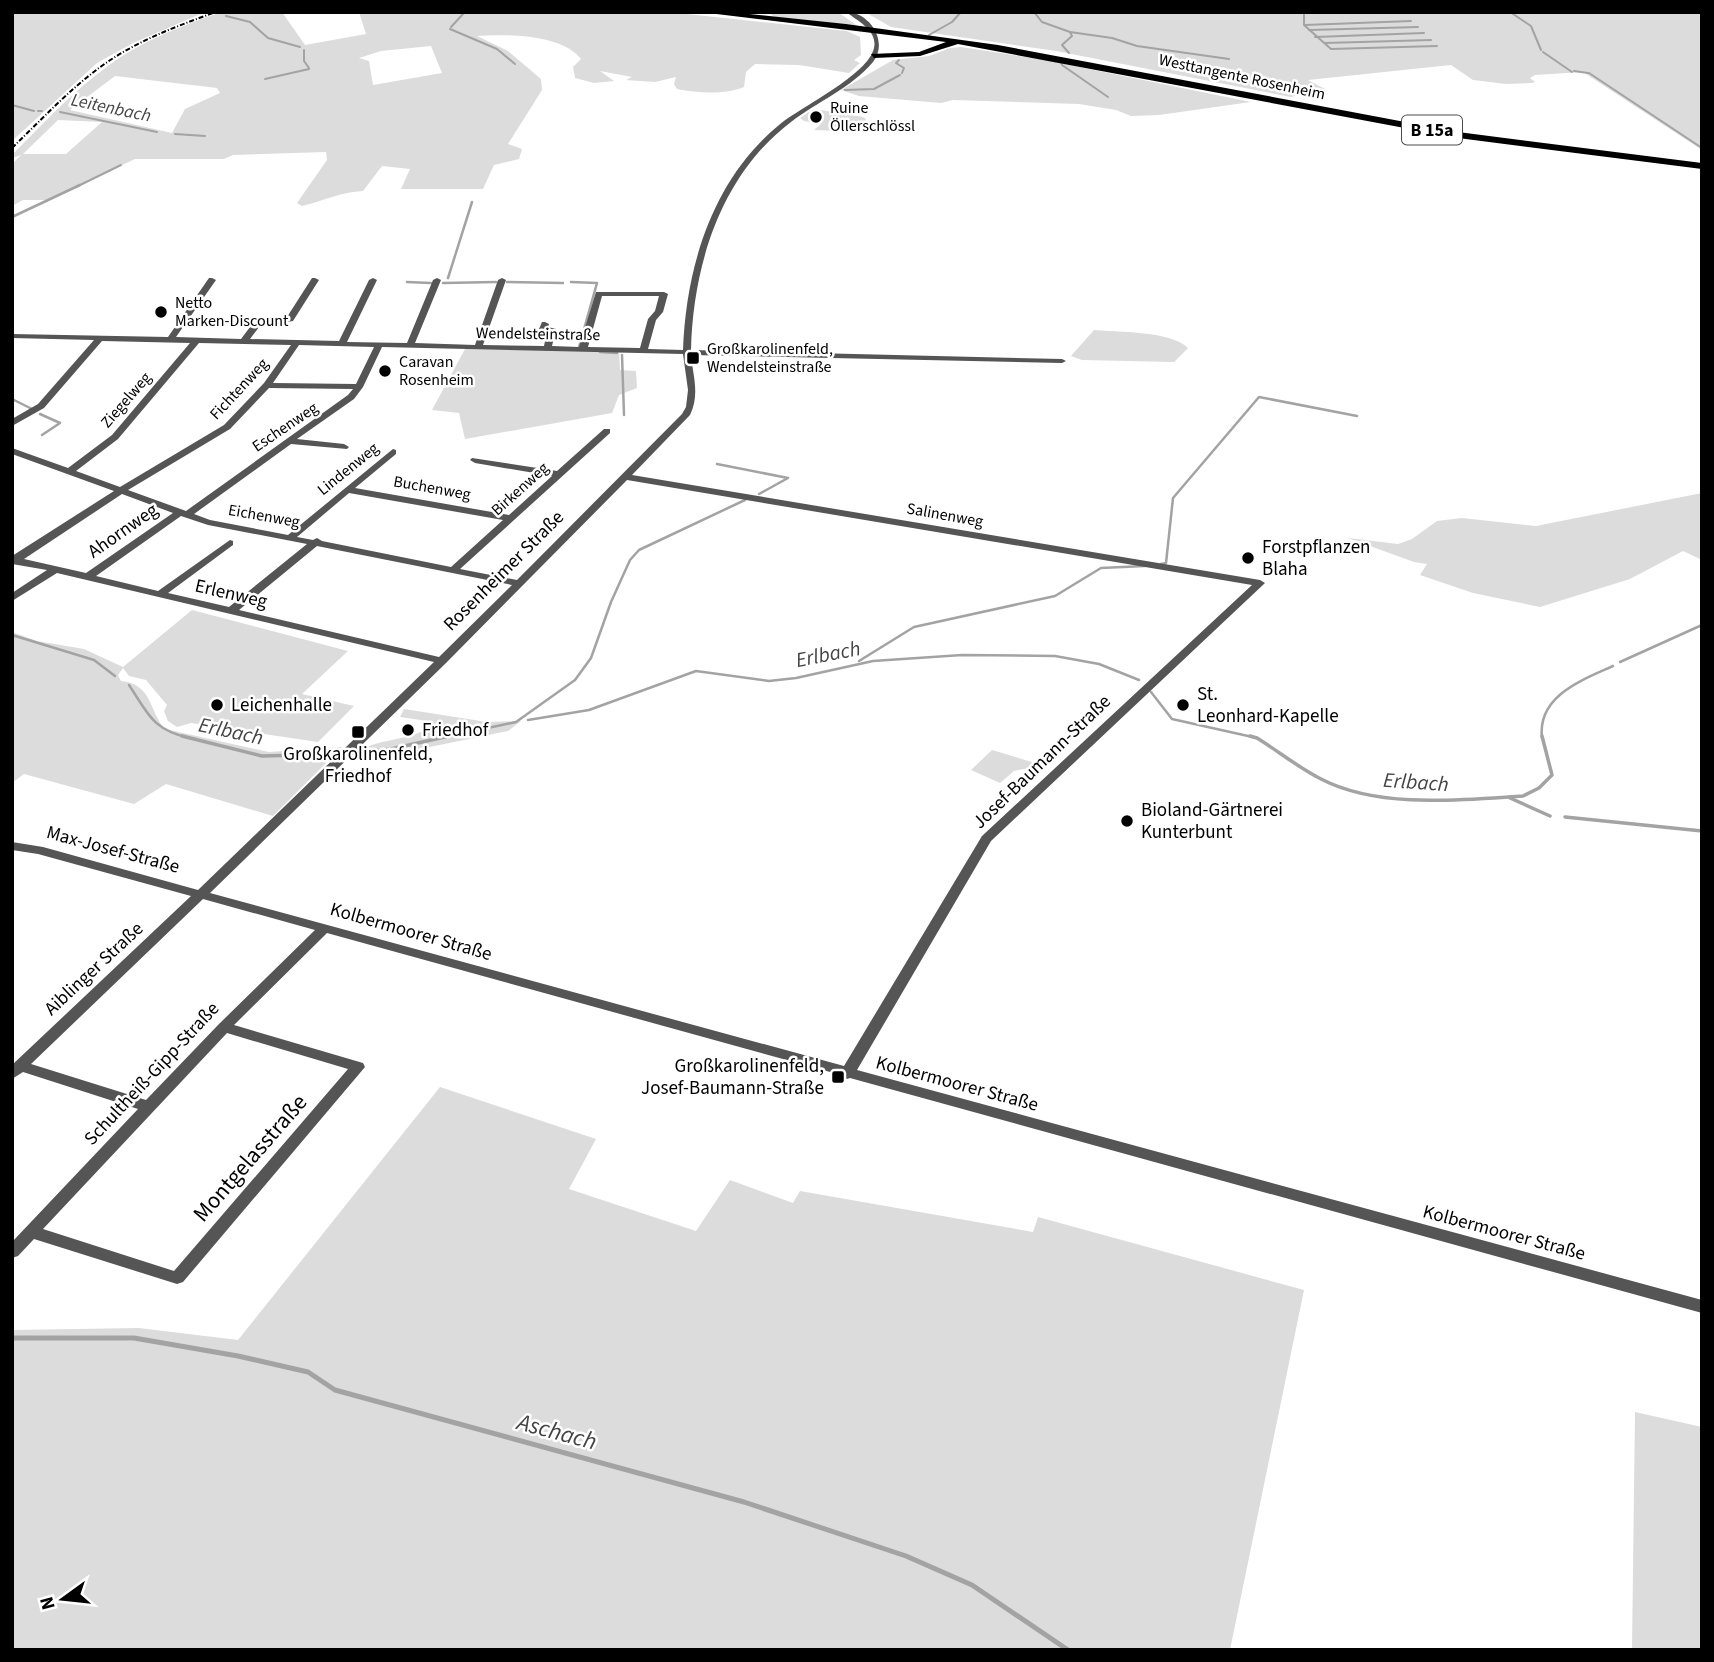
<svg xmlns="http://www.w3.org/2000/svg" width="1714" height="1662" viewBox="0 0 1714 1662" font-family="'Source Sans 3',sans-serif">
  <rect width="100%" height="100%" fill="#fff"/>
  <g fill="#dcdcdc" fill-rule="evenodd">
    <polygon points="12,12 205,12 133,43 97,63 12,141"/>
    <path d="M221 12H282L305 45 366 34 359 12H668L847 31 860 37 861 55 854 60 860 63 849 73 799 65 755 64 746 72 744 87C725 95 697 93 677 89L674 84 676 77 655 82 626 80 632 77 600 71 614 81 594 83 575 78 573 67 581 59C561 34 507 34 477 36L508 51 541 79 542 90 508 144 522 149 519 159 494 165 483 189H401L410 169 382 166 363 191C341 192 323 201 302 206L297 203 327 160 326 152 233 155 224 159H135L48 200H23L12 206V164L21 155 12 158V155C43 124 73 91 108 66 141 41 182 26 221 12ZM431 46 442 73 373 85 369 61 359 58 381 51ZM115 76 217 88 220 93 185 109 172 133 70 110ZM58 120 102 122 66 154H23Z"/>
    <polygon points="838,12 856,25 775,17 769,13"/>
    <polygon points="865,12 1702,12 1702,150 1583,72 1535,75 1530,78 1535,82 1532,83 1506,84 1473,80 1451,65 1308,80 1325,89 1291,97 1056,51 891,27"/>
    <polygon points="961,47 1045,60 1251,102 1159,115 1131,116 1116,110 1079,104 953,100 941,103 859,96 841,90 893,60 929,56 950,48"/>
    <polygon points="821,110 863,117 866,119 864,124 839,131 814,130 821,124 804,121 800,118 809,112"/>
    <path d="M1094 330C1117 332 1172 331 1188 348L1174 362 1082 360 1071 356Z"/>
    <polygon points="465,349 619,351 620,370 636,371 637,388 619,395 612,413 465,439 459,413 432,410"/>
    <polygon points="1702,493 1702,560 1683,551 1630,579 1540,607 1473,593 1420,575 1427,564 1414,562 1348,538 1398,544 1412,539 1437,521 1462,518 1536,526"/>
    <path d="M192 610 348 651 302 694 354 706 318 742 191 723 177 727 168 721 164 711 167 705 146 680 129 676 123 668 118 675 121 681C153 684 149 712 165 729L269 752 342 747 273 816 166 784 134 804 24 774 12 783V632L37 641 84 649 123 667Z"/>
    <path d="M404 709 487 722 521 721 508 731 376 758 356 761 351 758C369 737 407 743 430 727L427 721 400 717Z"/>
    <polygon points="992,750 1032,762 1029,768 1014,771 1000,783 971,770"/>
    <polygon points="440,1087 596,1139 569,1189 696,1231 730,1180 793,1203 800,1191 1033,1232 1038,1217 1304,1290 1230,1650 12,1650 12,1330 139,1328 238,1340"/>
    <polygon points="1635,1412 1702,1427 1702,1650 1632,1650"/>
  </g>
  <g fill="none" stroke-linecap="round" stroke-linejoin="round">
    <g stroke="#a3a3a3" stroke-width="2">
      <polyline points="1034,12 1042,22 1070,32 1112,38 1137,46 1229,59"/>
      <polyline points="1304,12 1304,25 1331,49 1437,46"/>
      <polyline points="1510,12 1531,26 1541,50"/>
      <polyline points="226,16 250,22 268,38 300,47"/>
      <polyline points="1305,25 1411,21"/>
      <polyline points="451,27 463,14"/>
      <polyline points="450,29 497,49 515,64"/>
      <polyline points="1309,30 1418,27"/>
      <polyline points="929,35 952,22 961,12"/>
      <polyline points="1315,37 1424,33"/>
      <polyline points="1325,43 1431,40"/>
      <polyline points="304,50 304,61 309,68"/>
      <polyline points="1543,52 1572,72"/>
      <polyline points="1069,53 1062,45 1072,36 1070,32"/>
      <polyline points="899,60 896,63 904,68 902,73"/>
      <polyline points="1061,61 1062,65 1108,97"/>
      <polyline points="1574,71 1588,73"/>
      <polyline points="1589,73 1702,148"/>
      <polyline points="265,79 309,69"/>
      <polyline points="845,90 874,89 900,75"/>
      <polyline points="12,105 34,111"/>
      <polyline points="38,111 42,111"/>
      <polyline points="60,112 157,132"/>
      <polyline points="175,134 205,136"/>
      <polyline points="76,187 121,165"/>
    </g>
    <g stroke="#a3a3a3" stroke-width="2.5">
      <polyline points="12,217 80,185"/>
      <polyline points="448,278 472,202"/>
      <polyline points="407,282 431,283"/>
      <polyline points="507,282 563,283"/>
      <polyline points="571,282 597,283 579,347"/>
      <polyline points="443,283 496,282"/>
      <polyline points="600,352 617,353"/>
      <polyline points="622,355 624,415"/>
      <polyline points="12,399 32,409"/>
      <polyline points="40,414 60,423 42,435"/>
      <polyline points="717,464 788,478 759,494"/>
      <polyline points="1161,564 1166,563 1173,498 1259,397 1357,416"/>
      <polyline points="12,635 94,660 115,676"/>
      <polyline points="859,661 914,627 1055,596 1101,568 1145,566"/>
      <polyline points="1620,662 1702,625"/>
      <path d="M129 685C149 715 152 729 189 738"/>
      <polyline points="1151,692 1172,719 1257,738"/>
      <polyline points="528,720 589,710 696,671 769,681 796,678 873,661 962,655 1055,656 1099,664 1139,680"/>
      <polyline points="441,738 516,722 575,680 591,658 611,602 630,560 639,550 745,500"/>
      <path d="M1542 738C1537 696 1582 680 1613 666"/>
    </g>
    <g stroke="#a3a3a3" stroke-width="3.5">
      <polyline points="182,736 262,756 342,754"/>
      <path d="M1250 736 1257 738C1278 751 1299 768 1321 779 1379 809 1460 800 1523 796L1539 788 1552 775 1542 736"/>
      <polyline points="350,754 391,749 449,736"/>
      <polyline points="1510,798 1550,816"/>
      <polyline points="1565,817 1702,831"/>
    </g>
    <polyline stroke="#a3a3a3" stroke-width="5" points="12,1338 134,1338 238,1356 308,1372 335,1390 744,1502 906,1556 972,1585 1068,1650"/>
    <path fill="#555" fill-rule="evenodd" d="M846 12C870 12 889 42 873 62 851 88 817 102 791 122 721 175 693 265 691 350L1062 359 1066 361 1062 363 691 355C693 376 700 394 690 415L632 475 1260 580 1265 583 991 841 857 1070 1702 1300V1313L850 1078 847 1079 841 1075 327 933 234 1025 363 1063 365 1067 183 1282 177 1284 34 1239 18 1256 12 1258V1242L138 1109 23 1072 12 1079V1065L191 896 38 854 12 850V842L43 847 198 890 434 662 57 573 12 601V593L47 570 12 564V556L114 491 12 454V448L68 468 112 435 190 343 102 341 44 408 12 426V419L38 404 94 340 12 338V334L168 337 209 278H212L216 280 176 337 241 339 253 323 287 317 312 278H315L319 280 293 321 259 327 250 339 339 341 369 280 373 278 377 280 347 342 407 343 433 280 437 278 441 280 415 343 475 345 498 280 502 278 506 280 483 345 544 346 547 331 539 329 542 322H545L549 324 548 327 556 329 552 346 579 347 596 292H664L668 294 663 312 656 320 648 349 683 350C686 266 713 179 779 125 802 106 868 75 874 48 878 31 858 21 846 12ZM602 296H659L655 311 648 319 640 348 588 347ZM199 343 291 345 264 383 224 425 120 487 76 471 118 439ZM299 345 374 347 356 384 273 383ZM382 347 683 354 688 390 686 407 682 414 517 580 460 569 610 433V429H604L557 471 472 458 470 460 475 463 552 476 509 515 355 488 396 454V450L393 449 288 535 210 520 194 514 291 444 347 449 349 447 344 444 297 439 354 399 363 387ZM269 388 353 389 348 395 186 511 128 490 230 429ZM627 480 1252 585 982 836 844 1066 210 893 446 663ZM349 493 503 520 451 567 322 541 317 538 313 540 297 537ZM122 494 173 513 86 573 24 559ZM181 516 208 525 307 544 229 607 168 593 233 545V541L230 540 158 591 96 576ZM317 546 512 585 439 657 239 610ZM203 899 315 930 219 1024 146 1100 31 1064ZM227 1033 348 1069 174 1271 43 1229Z"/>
    <polygon fill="#000" fill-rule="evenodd" points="700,12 730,12 846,24 998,45 1458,132 1702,163 1702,169 1458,138 958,44 920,56 874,58 871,54 919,52 946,42"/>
    <path stroke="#000" stroke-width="2" stroke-dasharray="5 2 1 2" stroke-linecap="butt" d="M12 148C39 122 65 94 95 71 131 43 174 27 216 12"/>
  </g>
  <g fill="#000" stroke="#fff" stroke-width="2.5">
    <circle cx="816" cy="117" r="7"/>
    <circle cx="161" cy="312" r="7"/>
    <rect x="686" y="351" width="14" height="14" rx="3.5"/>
    <circle cx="385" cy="371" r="7"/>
    <circle cx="1248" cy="558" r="7"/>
    <circle cx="217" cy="705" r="7"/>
    <circle cx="1183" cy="705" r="7"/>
    <circle cx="408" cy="730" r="7"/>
    <rect x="351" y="725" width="14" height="14" rx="3.5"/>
    <circle cx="1127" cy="821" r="7"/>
    <rect x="831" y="1070" width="14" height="14" rx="3.5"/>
  </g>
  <g text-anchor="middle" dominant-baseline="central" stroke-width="5" stroke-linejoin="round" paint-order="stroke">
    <g font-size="16" fill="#000" stroke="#fff">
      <text transform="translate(1242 77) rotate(12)">Westtangente Rosenheim</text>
      <text transform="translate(538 334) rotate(1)">Wendelsteinstraße</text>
      <text transform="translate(239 389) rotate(-47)">Fichtenweg</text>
      <text transform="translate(126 400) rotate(-49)">Ziegelweg</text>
      <text transform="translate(285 427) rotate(-34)">Eschenweg</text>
      <text transform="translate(348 469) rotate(-39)">Lindenweg</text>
      <text transform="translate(432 488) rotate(10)">Buchenweg</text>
      <text transform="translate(520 489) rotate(-42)">Birkenweg</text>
      <text transform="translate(945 515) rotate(10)">Salinenweg</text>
      <text transform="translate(264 516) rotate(10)">Eichenweg</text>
    </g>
    <g font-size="16" fill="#000" stroke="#fff" text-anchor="start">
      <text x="830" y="108">Ruine<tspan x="830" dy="18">Öllerschlössl</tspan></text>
      <text x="175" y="303">Netto<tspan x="175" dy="18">Marken-Discount</tspan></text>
      <text x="707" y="349">Großkarolinenfeld,<tspan x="707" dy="18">Wendelsteinstraße</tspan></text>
      <text x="399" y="362">Caravan<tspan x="399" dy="18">Rosenheim</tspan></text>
    </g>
    <g font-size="18" font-style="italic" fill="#444" stroke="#fff">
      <text transform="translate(111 108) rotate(12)">Leitenbach</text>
    </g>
    <rect fill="#fff" stroke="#4c4c4c" stroke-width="2" x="1402" y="115.5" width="60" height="29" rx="5"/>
    <g font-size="18" font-weight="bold" fill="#000">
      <text x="1432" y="130">B 15a</text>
    </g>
    <g font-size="19" fill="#000" stroke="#fff">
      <text transform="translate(123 531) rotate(-35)">Ahornweg</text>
      <text transform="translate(504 571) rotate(-45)">Rosenheimer Straße</text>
      <text transform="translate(231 594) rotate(13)">Erlenweg</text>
      <text transform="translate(1042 762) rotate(-44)">Josef-Baumann-Straße</text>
      <text transform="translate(113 850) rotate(15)">Max-Josef-Straße</text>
      <text transform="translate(411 932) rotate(16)">Kolbermoorer Straße</text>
      <text transform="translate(94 969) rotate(-43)">Aiblinger Straße</text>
      <text transform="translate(152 1074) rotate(-47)">Schultheiß-Gipp-Straße</text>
      <text transform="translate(957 1084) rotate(15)">Kolbermoorer Straße</text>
      <text transform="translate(1504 1233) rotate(15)">Kolbermoorer Straße</text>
    </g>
    <g font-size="19" fill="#000" stroke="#fff" text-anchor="start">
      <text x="1262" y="547">Forstpflanzen<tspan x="1262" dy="22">Blaha</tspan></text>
      <text x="1197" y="694">St.<tspan x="1197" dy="22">Leonhard-Kapelle</tspan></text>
      <text x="231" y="705">Leichenhalle</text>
      <text x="422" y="730">Friedhof</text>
      <text x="358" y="754" text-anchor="middle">Großkarolinenfeld,<tspan x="358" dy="22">Friedhof</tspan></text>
      <text x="1141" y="810">Bioland-Gärtnerei<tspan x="1141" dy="22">Kunterbunt</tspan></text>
      <text x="824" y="1066" text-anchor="end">Großkarolinenfeld,<tspan x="824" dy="22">Josef-Baumann-Straße</tspan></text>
    </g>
    <g font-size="21" font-style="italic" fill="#444" stroke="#fff">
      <text transform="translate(828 654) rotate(-11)">Erlbach</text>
      <text transform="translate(231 731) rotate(12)">Erlbach</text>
      <text transform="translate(1416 782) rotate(4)">Erlbach</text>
    </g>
    <g font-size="23" fill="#000" stroke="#fff">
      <text transform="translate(250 1158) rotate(-49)">Montgelasstraße</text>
    </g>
    <g font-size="24" font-style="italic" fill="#444" stroke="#fff">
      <text transform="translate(557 1432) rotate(15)">Aschach</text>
    </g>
  </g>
  <rect width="1714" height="1662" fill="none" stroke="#000000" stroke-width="28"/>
  <g transform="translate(63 1599) rotate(255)" stroke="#ffffff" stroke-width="5" paint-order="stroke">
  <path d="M0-5L12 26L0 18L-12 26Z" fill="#000000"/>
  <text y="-10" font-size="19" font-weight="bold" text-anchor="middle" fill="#000000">N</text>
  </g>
</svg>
